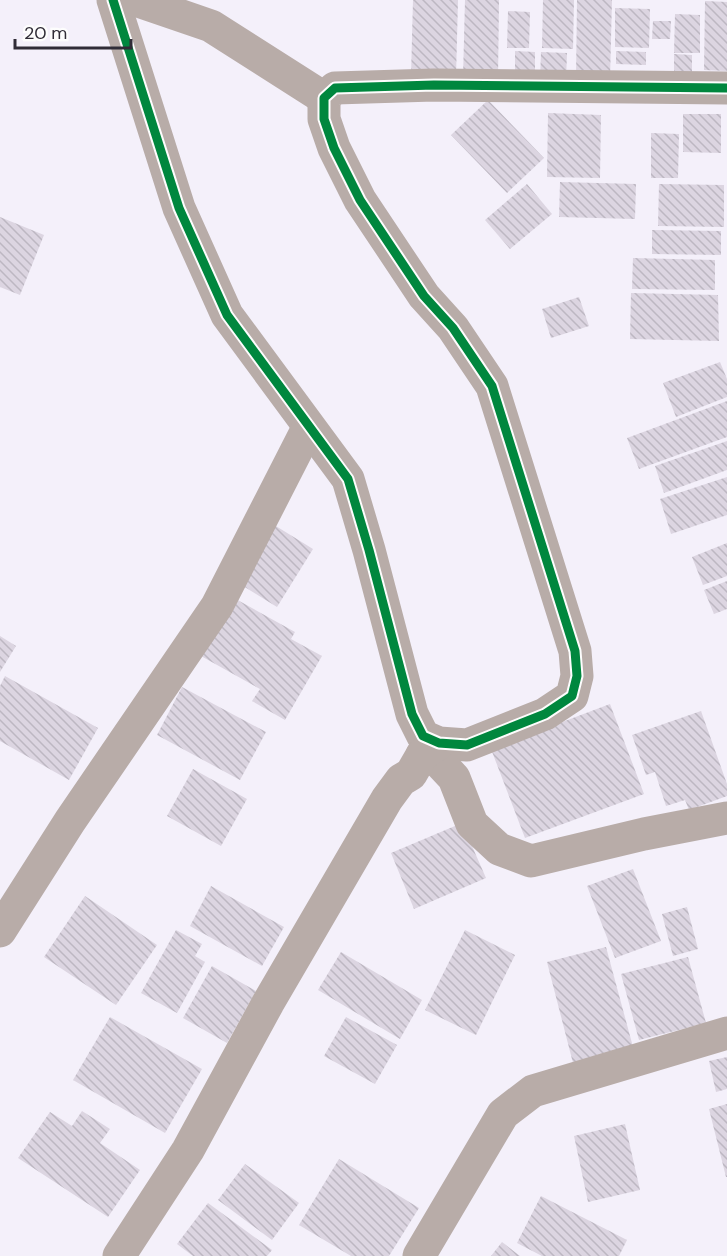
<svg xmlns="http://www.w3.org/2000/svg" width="727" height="1256" viewBox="0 0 727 1256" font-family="'DM Sans',sans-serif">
  <defs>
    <pattern id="building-back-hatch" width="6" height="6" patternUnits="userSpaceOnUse" patternTransform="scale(1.5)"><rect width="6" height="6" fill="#dcd5e1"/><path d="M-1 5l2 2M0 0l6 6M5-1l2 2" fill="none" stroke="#bdb7c2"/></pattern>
  </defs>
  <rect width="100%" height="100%" fill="#f4f0fa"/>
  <g fill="url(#building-back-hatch)">
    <polygon points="413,0 458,0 456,77 411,76"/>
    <polygon points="465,0 499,0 498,79 463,78"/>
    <polygon points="543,0 574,0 573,49 542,48"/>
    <polygon points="577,0 612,0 610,80 576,79"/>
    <polygon points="705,1 727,2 727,71 704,70"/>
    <polygon points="615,8 650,9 649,48 615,47"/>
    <polygon points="508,11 530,12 529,48 507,48"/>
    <polygon points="675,14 700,15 700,53 674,53"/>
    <polygon points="653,21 671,21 670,39 652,39"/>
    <polygon points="515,51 535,52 535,76 515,76"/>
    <polygon points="616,51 646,52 646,65 616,64"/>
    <polygon points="541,52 567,53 566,81 540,80"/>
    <polygon points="674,54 692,55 692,75 674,75"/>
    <polygon points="488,100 544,158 507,193 451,135"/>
    <polygon points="548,113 601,115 600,178 547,177"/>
    <polygon points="683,114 721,114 721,153 683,152"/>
    <polygon points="651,133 679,134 678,178 651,178"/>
    <polygon points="560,182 636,184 635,219 559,217"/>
    <polygon points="527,184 552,214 510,249 485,220"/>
    <polygon points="659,184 724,185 724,227 658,226"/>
    <polygon points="0,217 44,235 20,295 0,287"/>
    <polygon points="652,230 721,231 721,255 652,254"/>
    <polygon points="633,258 715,260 715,290 632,289"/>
    <polygon points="631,293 718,295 719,341 630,339"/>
    <polygon points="579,297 589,326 551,338 542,309"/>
    <polygon points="720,362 727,379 727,397 676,417 663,383"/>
    <polygon points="727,401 727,437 639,469 627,438"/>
    <polygon points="727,441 727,470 664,493 655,466"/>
    <polygon points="727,477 727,515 671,534 660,499"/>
    <polygon points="271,523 313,549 277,607 235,581"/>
    <polygon points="727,543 727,576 703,585 692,557"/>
    <polygon points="727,581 727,609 714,614 704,590"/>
    <polygon points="234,598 295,632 291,639 322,656 285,720 252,701 260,689 201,656"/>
    <polygon points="0,636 16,646 0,672"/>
    <polygon points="5,676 98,728 69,780 0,741 0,686"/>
    <polygon points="182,687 266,732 240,780 157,735"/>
    <polygon points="610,704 644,794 525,838 491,749"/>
    <polygon points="701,711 727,784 727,796 689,810 685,800 666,806 655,772 646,775 632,735"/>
    <polygon points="193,769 247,799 221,846 167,816"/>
    <polygon points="462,823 486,878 414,909 391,853"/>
    <polygon points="633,869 661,941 615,958 587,886"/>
    <polygon points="211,886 284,927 262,966 190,926"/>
    <polygon points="85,896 157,945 116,1005 44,957"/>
    <polygon points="687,907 698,949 673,956 662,914"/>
    <polygon points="176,930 202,944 195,956 205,962 177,1013 141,993"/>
    <polygon points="465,930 515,955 476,1035 425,1010"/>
    <polygon points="606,947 633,1047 573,1063 547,962"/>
    <polygon points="341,952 422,1000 400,1039 318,990"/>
    <polygon points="688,957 706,1023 639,1040 621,974"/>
    <polygon points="212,966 256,991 227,1043 183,1018"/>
    <polygon points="110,1017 202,1069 165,1133 73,1080"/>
    <polygon points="346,1017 397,1045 375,1084 324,1056"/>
    <polygon points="727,1057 727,1089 716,1092 709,1061"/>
    <polygon points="727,1104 727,1177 726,1177 709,1109"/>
    <polygon points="82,1111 110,1129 100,1143 140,1170 108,1217 18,1158 50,1112 72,1126"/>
    <polygon points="625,1124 640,1190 588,1202 574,1136"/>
    <polygon points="339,1159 419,1208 389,1256 351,1256 299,1225"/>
    <polygon points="245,1164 299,1203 272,1240 218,1200"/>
    <polygon points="541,1196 627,1240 619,1256 542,1256 517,1243"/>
    <polygon points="208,1203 272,1250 267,1256 193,1256 177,1244"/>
    <polygon points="502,1242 520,1256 491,1256"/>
  </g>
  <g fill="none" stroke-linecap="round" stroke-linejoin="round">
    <g stroke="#b8aca8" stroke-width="33">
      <polyline points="113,0 179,208 227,315 348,479 369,550 412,714 423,736 439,743 467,745 545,714 572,696 577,676 575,651 492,386 453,328 424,296 360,200 334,148 324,119 324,98 335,88 434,85 727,88"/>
      <polyline points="135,0 211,26 324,98"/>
      <polyline points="422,755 439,762 454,778 472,824 499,849 531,861 644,834 727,818"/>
      <polyline points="0,931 70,821 217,606 308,428"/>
      <polyline points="119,1256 188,1150 268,1003 387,799 401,780 411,774 422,755 439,743"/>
      <polyline points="419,1256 503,1114 533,1091 727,1033"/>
    </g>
    <defs>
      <polyline id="cycleway" points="113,0 179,208 227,315 348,479 369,550 412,714 423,736 439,743 467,745 545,714 572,696 577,676 575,651 492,386 453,328 424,296 360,200 334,148 324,119 324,98 335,88 434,85 727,88"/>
    </defs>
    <use href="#cycleway" stroke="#fdfdfd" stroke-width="13"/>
    <use href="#cycleway" stroke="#00873e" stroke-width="9"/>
  </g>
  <path d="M15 39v9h116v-9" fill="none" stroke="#302c37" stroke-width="3"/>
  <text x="24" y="39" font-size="18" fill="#302c37" stroke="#fdfdfd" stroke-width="4.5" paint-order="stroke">20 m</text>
</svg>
